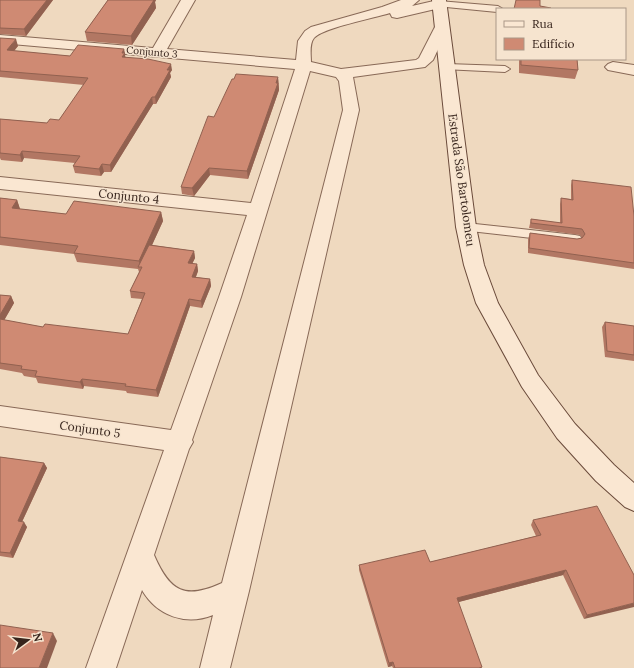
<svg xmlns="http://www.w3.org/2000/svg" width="634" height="668" viewBox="0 0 634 668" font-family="Lora,serif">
  <rect width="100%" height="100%" fill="#efd9bf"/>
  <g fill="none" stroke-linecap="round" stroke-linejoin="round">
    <defs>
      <g id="lane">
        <polygon points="439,1 498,6 503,9 497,9 497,12 436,6 434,4"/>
        <polygon points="447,64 505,66 510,69 505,72 443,69 442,67 443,65"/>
        <polygon points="466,223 575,235 580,236 582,239 580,242 575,243 461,230 459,227 461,224"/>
      </g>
      <g id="street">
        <path d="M181 0H195L167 49 296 60 298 41 305 31 311 27 382 7 401 0H419L412 6 438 0 444 1 446 4 444 7 397 18 392 17 390 13C375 18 322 28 314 38 309 44 311 55 311 62L341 69 416 60 419 58 437 23 442 22 447 23 449 26 433 60 425 67 353 77 359 110 249 591 230 668H200L213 615C186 626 157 616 142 590L116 668H86L164 450 0 426V406L171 430 219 297 247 215 0 189V177L251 203 295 69 0 43V35L153 48ZM310 71 336 77 339 81 343 110 222 583C185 600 170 592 154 555L189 449 193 442 192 440 241 297Z"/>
        <polygon points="613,62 634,65 634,75 608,70 605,67 608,64"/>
      </g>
      <polygon id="secondary" points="432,0 446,0 476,227 484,265 498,303 538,375 575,424 614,465 634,483 634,511 625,507 596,481 557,438 522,387 476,303 464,265 456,227"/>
    </defs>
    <use href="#lane" stroke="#886957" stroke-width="2"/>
    <use href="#street" stroke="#886957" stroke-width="2"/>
    <use href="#secondary" stroke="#6a4a3a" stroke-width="2"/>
    <use href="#lane" fill="#fae7d2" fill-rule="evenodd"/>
    <use href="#street" fill="#fae7d2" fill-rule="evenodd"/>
    <use href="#secondary" fill="#fae7d2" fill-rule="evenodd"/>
  </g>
  <g fill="#b27763">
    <polygon points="0,0 53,0 26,36 0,34"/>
    <polygon points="108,0 156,0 155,2 156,8 132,45 87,41 85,32"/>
    <polygon points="0,38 18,46 14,51 70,56 124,49 125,57 172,70 170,73 171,77 156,104 153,104 111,172 104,172 101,176 75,173 73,166 75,163 24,158 22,162 1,160 0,158 0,119 47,123 59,120 84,85 0,77"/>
    <polygon points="519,59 577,59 578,70 575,79 519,73"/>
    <polygon points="278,77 279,90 248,179 210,175 194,196 182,194 181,187"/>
    <polygon points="572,180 634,216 634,269 528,253 528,239 530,233 577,239 582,238 580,235 529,228 531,219 560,223 560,204 561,198 571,199 571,185"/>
    <polygon points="0,198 17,200 20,209 66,214 161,212 163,221 152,245 194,251 195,258 192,264 197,264 198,271 196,277 210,279 211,286 202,308 190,306 158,397 127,393 126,391 84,386 83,389 38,383 36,378 24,376 22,373 0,369 0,295 11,296 14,303 4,320 43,327 128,334 142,299 131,298 130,291 139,272 138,269 77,262 74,254 0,245"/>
    <polygon points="605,322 634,326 634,361 605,357 602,327"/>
    <polygon points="0,457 44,463 47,468 22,522 27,527 13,558 0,556"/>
    <polygon points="533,520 634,575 584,619 563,575 458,602 482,668 393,668 392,666 388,667 359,570 359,565 430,562 536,536 531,525"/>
  </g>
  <g fill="#916150">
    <polygon points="47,0 53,0 26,36 24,29"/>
    <polygon points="150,0 156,0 155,2 156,8 132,45 131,36"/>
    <polygon points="16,39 18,46 9,57 7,50"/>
    <polygon points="124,49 126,60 123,64 122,53"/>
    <polygon points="171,64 172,70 170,73 171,77 156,104 155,97 167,70"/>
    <polygon points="278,77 279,90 248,179 247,171"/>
    <polygon points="152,97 153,104 111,172 110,165"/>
    <polygon points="22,151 24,158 22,162 20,155"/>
    <polygon points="102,164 104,172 101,176 99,169"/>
    <polygon points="209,168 210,175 194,196 192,188"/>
    <polygon points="17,200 20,209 15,217 12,208"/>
    <polygon points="161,212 163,221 142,267 140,267 139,261"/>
    <polygon points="194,251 195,258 189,270 188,263"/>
    <polygon points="197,264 198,271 193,284 192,277"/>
    <polygon points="210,279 211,286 202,308 201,301"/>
    <polygon points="11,296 14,303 1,326 0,325 0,315"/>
    <polygon points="189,299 190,306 158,397 156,390"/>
    <polygon points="82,379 84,386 83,389 80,382"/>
    <polygon points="44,463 47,468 20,526 18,521"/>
    <polygon points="24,522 27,527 13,558 10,553"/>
    <polygon points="566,570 563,575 455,603 457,598"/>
    <polygon points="634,603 634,607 584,619 587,615"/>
    <polygon points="53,633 57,641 47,668 39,668"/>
    <polygon points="393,662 392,666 388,667 389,663"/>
  </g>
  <g fill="#cf8a73" stroke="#916150">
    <polygon points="0,0 47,0 24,29 0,28"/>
    <polygon points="108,0 154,0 131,36 85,32"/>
    <polygon points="516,0 540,0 540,6 551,8 551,9 514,9"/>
    <polygon points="0,38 16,39 7,50 70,56 78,45 124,49 122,53 125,53 122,57 148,59 171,64 167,70 170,70 155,97 152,97 110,165 102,164 99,169 73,166 80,156 22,151 20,155 0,153 0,119 47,123 50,119 59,120 88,78 0,71"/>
    <polygon points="521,59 577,59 578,70 521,65"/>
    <polygon points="236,74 278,77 276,83 278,83 247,171 209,168 192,188 181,187 208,116 214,117 232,79 234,79"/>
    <polygon points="572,180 631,187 634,216 634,263 529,248 530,233 577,239 582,238 585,234 582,229 531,223 531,219 562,223 561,198 573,200"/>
    <polygon points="0,198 17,200 12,208 66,214 74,201 161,212 139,261 74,253 78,246 0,237"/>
    <polygon points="149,245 194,251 188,263 197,264 192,277 210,279 201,301 189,299 156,390 125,386 126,384 82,379 80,382 35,376 37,371 21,369 22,366 0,363 0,319 43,327 45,324 128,334 145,293 130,291 142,267 138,267"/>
    <polygon points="0,295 11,296 0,315"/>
    <polygon points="605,322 634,326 634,355 607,351"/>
    <polygon points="0,457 44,463 18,521 24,522 10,553 0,552"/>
    <polygon points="597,506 634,575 634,603 587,615 566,570 457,598 482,667 479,668 395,668 393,662 389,663 359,565 425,550 430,562 541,535 533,520"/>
    <polygon points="0,625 53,633 39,668 0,668"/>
  </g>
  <g text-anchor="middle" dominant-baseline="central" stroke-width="3" stroke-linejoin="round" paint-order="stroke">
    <g font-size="10" fill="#37241c" stroke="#f6e4cf">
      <text transform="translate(152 52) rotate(5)">Conjunto 3</text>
    </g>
    <g font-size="12" fill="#37241c" stroke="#f6e4cf">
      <text transform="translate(462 180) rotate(82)">Estrada São Bartolomeu</text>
      <text transform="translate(129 196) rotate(6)">Conjunto 4</text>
      <text transform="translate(90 429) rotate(8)">Conjunto 5</text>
    </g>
  </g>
  <rect x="496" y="8" width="130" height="52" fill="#f6e4cf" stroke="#aa9787"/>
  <rect x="504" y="21" width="20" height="6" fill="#fae7d2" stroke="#aa9787"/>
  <text x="532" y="28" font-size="12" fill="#37241c">Rua</text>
  <rect x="504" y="38" width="20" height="12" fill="#cf8a73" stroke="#aa9787"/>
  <text x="532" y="48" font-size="12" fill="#37241c">Edifício</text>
  <g transform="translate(28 640) rotate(75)" stroke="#f6e4cf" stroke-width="3" paint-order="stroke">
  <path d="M0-3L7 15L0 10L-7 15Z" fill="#37241c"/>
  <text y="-6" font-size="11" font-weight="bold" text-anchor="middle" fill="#37241c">N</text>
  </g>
</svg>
